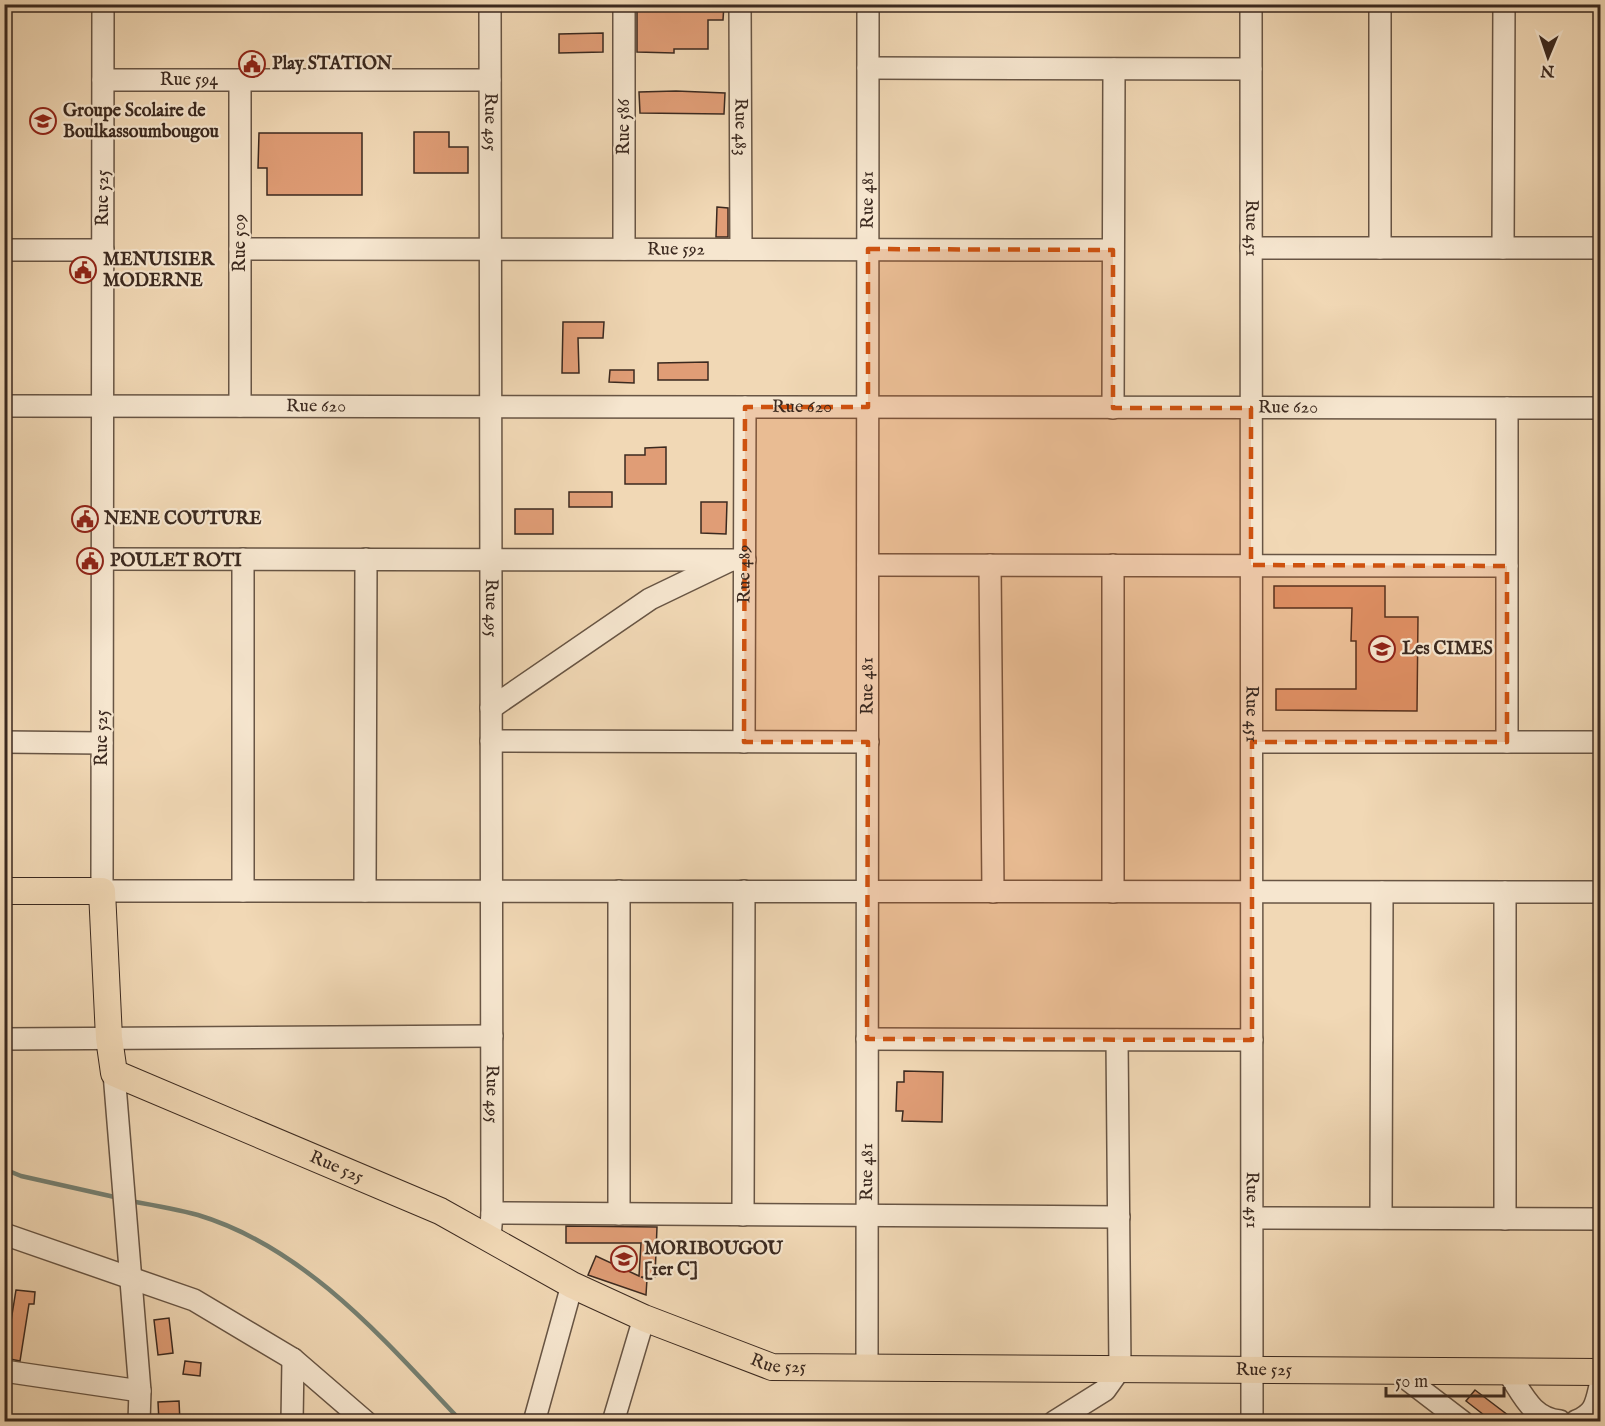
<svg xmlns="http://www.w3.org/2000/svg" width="1605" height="1426" viewBox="0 0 1605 1426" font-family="'IM FELL English',serif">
  <rect width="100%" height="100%" fill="#f1d8b5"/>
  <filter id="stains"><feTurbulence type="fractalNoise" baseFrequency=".00333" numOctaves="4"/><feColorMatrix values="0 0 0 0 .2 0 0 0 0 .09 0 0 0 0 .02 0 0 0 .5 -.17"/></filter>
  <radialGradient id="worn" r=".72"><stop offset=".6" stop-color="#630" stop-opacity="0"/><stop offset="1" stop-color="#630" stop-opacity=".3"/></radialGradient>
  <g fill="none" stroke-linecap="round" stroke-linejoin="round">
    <g stroke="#758072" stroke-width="4.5">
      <polyline points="4,1169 21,1176 119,1198"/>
      <path d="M130 1201C153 1205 176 1209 198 1215 307 1248 386 1342 462 1422"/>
    </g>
  </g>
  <g fill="#e09d76" stroke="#3b291f" stroke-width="1.5">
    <polygon points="637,4 724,4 723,20 708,20 708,49 674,49 674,53 637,52"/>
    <polygon points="603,33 603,52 559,53 559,34"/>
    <polygon points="676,91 725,93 724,114 640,113 639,92"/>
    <polygon points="414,132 449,132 449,147 468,147 468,173 414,173"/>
    <polygon points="259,133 362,133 362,195 267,195 267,168 258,168"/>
    <polygon points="717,207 728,208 728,237 716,237"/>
    <polygon points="563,322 604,322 603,338 578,338 579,373 562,373"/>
    <polygon points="708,362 708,380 658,380 658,363"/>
    <polygon points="610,370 634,370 634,383 609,382"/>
    <polygon points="666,447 666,484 625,484 625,455 645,455 645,448"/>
    <rect x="569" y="492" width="43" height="15"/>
    <polygon points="701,502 727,502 726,534 701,533"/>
    <rect x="515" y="509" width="38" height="25"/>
    <polygon points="1274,586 1385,586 1385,617 1418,617 1417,711 1276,710 1276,689 1356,689 1356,641 1351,641 1352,608 1274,608"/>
    <polygon points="904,1071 943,1072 942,1122 902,1121 903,1111 896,1111 897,1082 904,1082"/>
    <polygon points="566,1226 657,1227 655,1277 641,1277 647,1279 646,1295 588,1275 596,1256 639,1276 641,1243 566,1243"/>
    <polygon points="16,1290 35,1292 34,1304 29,1304 20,1361 5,1358"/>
    <polygon points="169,1318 173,1353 158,1355 154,1320"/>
    <polygon points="185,1361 201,1363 200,1376 183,1374"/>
    <polygon points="1475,1390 1517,1422 1493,1422 1466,1401"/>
    <polygon points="179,1401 180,1422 159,1422 158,1402"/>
  </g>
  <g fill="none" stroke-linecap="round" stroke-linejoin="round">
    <defs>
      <g id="minor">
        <polyline points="103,4 102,891 1600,892"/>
        <path id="s1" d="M490 4 492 1213 490 1238"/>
        <path id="s2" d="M740 4 741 249"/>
        <path id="s3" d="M1251 4 1252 1422"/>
        <polyline points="868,68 1251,69"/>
        <path id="s4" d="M103 80H490"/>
        <polyline points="1251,248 1600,248"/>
        <polyline points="1380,248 1380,4"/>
        <polyline points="1503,248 1504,4"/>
        <path id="s5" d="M240 249 1113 250"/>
        <polyline points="624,249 624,4"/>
        <polyline points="4,250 103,250"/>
        <path id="s6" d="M4 406 1600 408"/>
        <polyline points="240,406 240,80"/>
        <polyline points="1113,408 1114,69"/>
        <polyline points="103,559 745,560"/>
        <polyline points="868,565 1507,566"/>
        <polyline points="990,565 993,892"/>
        <polyline points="491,708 650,599 729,561"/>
        <polyline points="491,741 868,742"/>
        <polyline points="4,742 102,743"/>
        <path id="s7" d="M744 742 745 407"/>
        <polyline points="1252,742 1600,742"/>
        <polyline points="1507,742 1507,408"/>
        <polyline points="243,891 243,559"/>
        <polyline points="365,891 366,559"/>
        <polyline points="1113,892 1113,565"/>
        <polyline points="4,1039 492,1036"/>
        <polyline points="867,1039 1252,1040"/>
        <polyline points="114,1073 140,1391 139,1422"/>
        <polyline points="492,1213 1119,1217"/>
        <polyline points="619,1214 619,891"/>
        <polyline points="743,1215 744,891"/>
        <polyline points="1253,1218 1600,1219"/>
        <polyline points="1381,1218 1382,892"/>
        <polyline points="1505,1219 1505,892"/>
        <polyline points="4,1234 194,1300 293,1359 366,1422"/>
        <path id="s8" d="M867 1367 868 4"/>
        <polyline points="1395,1370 1463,1422"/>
        <polyline points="4,1371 140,1391"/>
        <path d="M1507 1371C1523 1394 1531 1418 1560 1421"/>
        <path d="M1576 1421C1595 1414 1596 1403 1600 1386"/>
        <polyline points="292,1422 293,1359"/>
        <polyline points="534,1422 572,1285"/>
        <polyline points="613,1422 644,1318"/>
        <polyline points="1054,1422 1105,1390 1120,1369 1117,1040"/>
      </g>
      <g id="major">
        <path id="s9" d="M4 891H102L109 1038 114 1073 440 1211 572 1285 644 1318 772 1367 1600 1372"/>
      </g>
    </defs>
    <use href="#minor" stroke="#685544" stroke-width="24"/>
    <use href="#major" stroke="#3b291f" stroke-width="28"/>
    <use href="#minor" stroke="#f6e6cf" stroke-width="21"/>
    <use href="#major" stroke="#f1d8b5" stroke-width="26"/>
  </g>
  <path fill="#ce520f" fill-opacity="0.2" stroke="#ce520f" stroke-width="4.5" stroke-dasharray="12 8" stroke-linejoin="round" d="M868 249 1113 250V408H1251V565L1507 566V742H1252V1040L867 1039 868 742H744L745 407H868Z"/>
  <defs>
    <symbol id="civic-ring" viewBox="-11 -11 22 22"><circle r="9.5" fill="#f6e6cf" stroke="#8f2418" stroke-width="1.5"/><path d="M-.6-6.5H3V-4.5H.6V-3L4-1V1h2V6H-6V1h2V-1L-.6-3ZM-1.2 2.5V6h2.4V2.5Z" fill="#8f2418"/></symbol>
    <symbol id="school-ring" viewBox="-11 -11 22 22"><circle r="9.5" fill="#f6e6cf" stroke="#8f2418" stroke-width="1.5"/><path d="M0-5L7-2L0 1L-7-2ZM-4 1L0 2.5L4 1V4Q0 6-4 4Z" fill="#8f2418"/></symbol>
  </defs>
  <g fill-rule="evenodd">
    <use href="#civic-ring" x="237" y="49" width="30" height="30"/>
    <use href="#school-ring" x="28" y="106" width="30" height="30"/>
    <use href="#civic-ring" x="68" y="255" width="30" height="30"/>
    <use href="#civic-ring" x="70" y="504" width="30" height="30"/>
    <use href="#civic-ring" x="75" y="546" width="30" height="30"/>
    <use href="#school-ring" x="1367" y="634" width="30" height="30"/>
    <use href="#school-ring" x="609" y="1244" width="30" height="30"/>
  </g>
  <g text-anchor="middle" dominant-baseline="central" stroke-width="4.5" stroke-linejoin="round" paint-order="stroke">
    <g font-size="18" font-weight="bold" fill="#3b291f" stroke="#f6e6cf" text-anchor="start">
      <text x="272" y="64">Play STATION</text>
      <text x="63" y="111">Groupe Scolaire de<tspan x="63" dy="21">Boulkassoumbougou</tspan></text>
      <text x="103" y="260">MENUISIER<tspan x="103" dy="21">MODERNE</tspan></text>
      <text x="104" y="519">NENE COUTURE</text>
      <text x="110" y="561">POULET ROTI</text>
      <text x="1402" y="649">Les CIMES</text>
      <text x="644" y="1249">MORIBOUGOU<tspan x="644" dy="21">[1er C]</tspan></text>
    </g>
    <g font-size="18" fill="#3b291f" stroke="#f6e6cf">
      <text stroke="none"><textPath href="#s4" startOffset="86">Rue 594</textPath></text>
      <text stroke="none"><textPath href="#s1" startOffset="118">Rue 495</textPath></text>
      <text transform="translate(624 127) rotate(-90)">Rue 586</text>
      <text stroke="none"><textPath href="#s2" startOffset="123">Rue 483</textPath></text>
      <text transform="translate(103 198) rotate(-90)">Rue 525</text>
      <text stroke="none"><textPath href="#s8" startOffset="1167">Rue 481</textPath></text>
      <text stroke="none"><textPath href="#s3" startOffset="224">Rue 451</textPath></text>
      <text transform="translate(240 243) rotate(-90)">Rue 509</text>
      <text stroke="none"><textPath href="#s5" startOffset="436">Rue 592</textPath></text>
      <text stroke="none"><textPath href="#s6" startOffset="312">Rue 620</textPath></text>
      <text stroke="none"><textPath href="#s6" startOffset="798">Rue 620</textPath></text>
      <text stroke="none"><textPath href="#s6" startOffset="1284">Rue 620</textPath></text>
      <text stroke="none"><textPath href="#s7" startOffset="168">Rue 489</textPath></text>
      <text stroke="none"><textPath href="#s1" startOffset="604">Rue 495</textPath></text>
      <text stroke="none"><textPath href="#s8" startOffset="681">Rue 481</textPath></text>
      <text stroke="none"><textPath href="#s3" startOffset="710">Rue 451</textPath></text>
      <text transform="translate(102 738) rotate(-90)">Rue 525</text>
      <text stroke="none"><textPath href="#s1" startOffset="1090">Rue 495</textPath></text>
      <text stroke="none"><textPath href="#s9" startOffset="522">Rue 525</textPath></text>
      <text stroke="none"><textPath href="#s8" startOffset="195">Rue 481</textPath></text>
      <text stroke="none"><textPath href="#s3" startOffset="1196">Rue 451</textPath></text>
      <text stroke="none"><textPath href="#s9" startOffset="1008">Rue 525</textPath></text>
      <text stroke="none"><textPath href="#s9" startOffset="1494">Rue 525</textPath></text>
    </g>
  </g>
  <rect width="1605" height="1426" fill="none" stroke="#f1d8b5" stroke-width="24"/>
  <rect x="6" y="6" width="1593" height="1414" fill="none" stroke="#3b291f" stroke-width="3"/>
  <rect x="12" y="12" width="1581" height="1402" fill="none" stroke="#3b291f" stroke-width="1.5"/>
  <g transform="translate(1548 57) rotate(182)" stroke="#f6e6cf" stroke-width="4.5" paint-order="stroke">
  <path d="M0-4.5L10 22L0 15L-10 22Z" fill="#3b291f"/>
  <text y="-9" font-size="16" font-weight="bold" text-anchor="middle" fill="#3b291f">N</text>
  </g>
  <path d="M1386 1387v9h118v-9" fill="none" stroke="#3b291f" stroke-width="3"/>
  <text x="1395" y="1387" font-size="18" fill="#3b291f" stroke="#f6e6cf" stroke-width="4.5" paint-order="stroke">50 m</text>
  <rect width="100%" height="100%" filter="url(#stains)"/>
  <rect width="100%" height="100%" fill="url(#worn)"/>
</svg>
